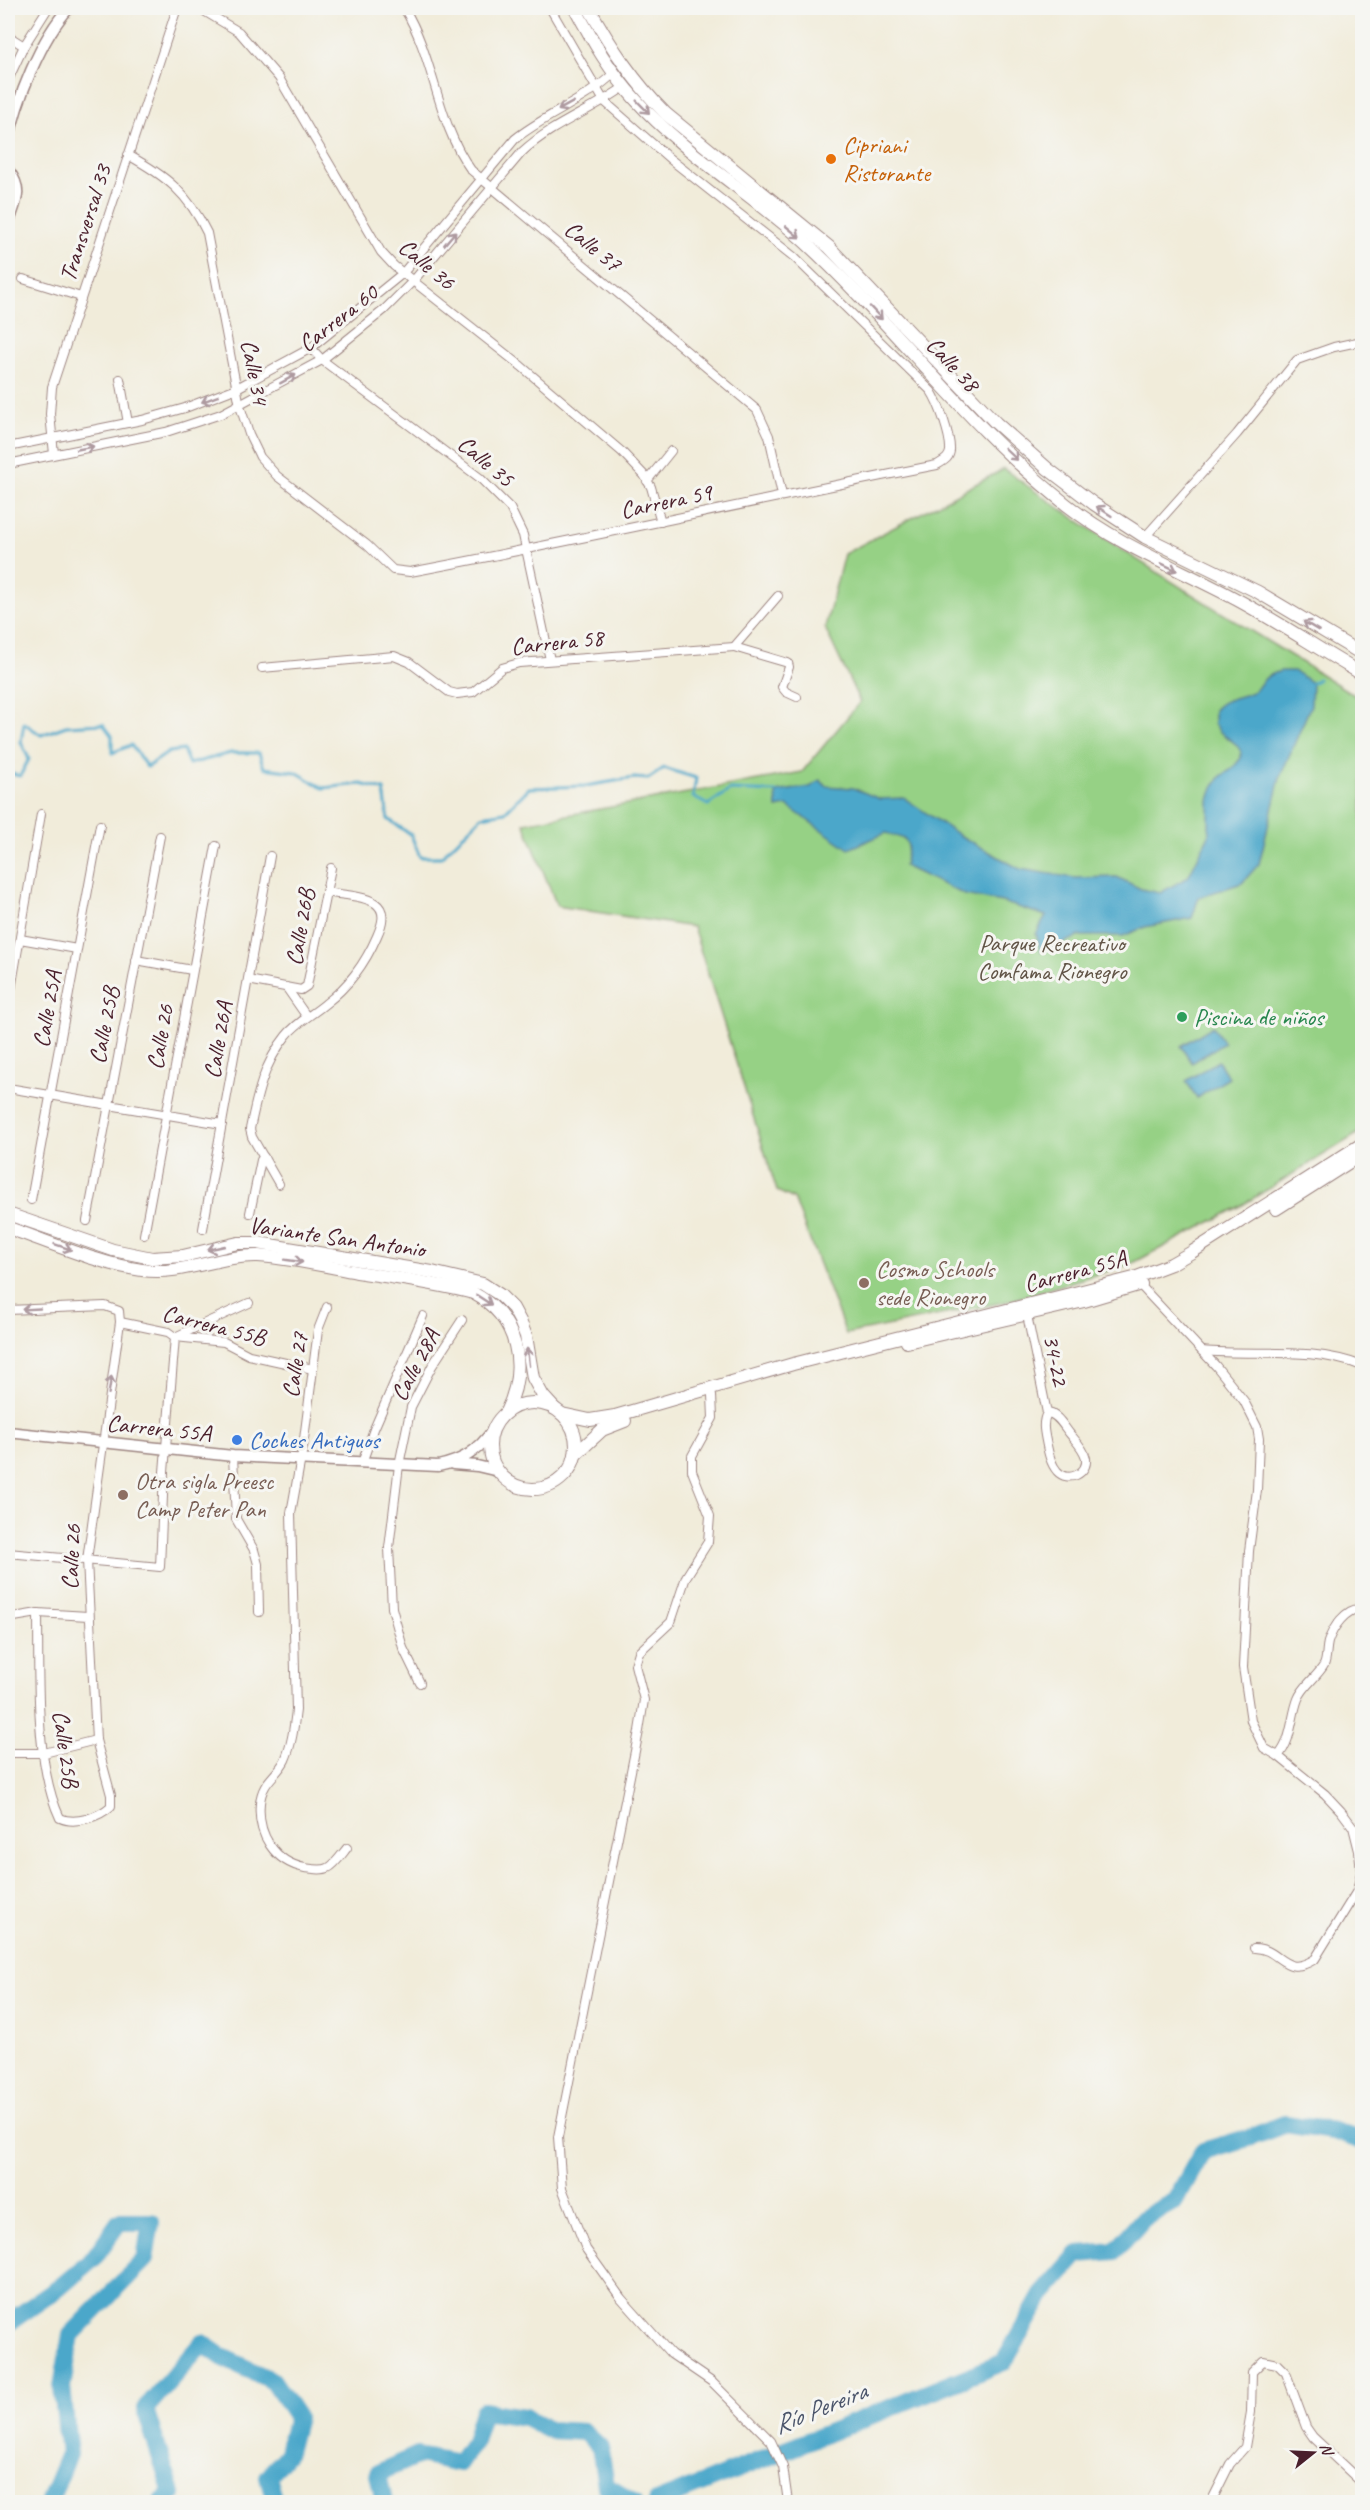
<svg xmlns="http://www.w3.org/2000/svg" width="1370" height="2510" viewBox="0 0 1370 2510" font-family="Caveat,sans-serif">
  <rect width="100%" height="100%" fill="#f6f6f2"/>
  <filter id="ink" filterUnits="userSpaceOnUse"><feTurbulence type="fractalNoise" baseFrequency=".0167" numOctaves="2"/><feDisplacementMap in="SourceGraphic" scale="12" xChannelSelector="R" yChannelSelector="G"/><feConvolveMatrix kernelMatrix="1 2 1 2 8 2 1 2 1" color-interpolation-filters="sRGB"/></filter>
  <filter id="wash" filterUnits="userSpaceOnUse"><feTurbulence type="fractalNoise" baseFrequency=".008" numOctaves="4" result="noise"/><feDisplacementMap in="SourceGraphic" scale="24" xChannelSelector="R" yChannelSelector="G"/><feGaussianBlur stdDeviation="1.35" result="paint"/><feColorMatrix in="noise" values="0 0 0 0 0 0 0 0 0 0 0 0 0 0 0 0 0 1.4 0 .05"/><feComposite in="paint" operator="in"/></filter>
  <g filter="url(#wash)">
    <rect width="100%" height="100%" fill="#f1ecda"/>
    <path fill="#96d185" stroke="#707858" stroke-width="1.5" d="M1004 469C1119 553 1242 624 1362 700V1131L1239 1207 1131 1264 1005 1302 846 1334 794 1199 777 1191 693 927 557 906 524 823 802 772 860 702 825 628 844 554Z"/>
    <g fill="#4ca7ca" stroke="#4b637a" stroke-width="1.5">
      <path d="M1281 671H1294L1312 683 1311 705 1280 777 1259 864 1242 883 1199 897 1192 918 1145 927 1123 936H1080L1041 952 1036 934 1046 916 1002 902 965 895 904 866 908 846 905 839 886 833 849 849 787 806 777 808 776 792 810 787 820 780 826 786 853 788 880 799 904 798 959 835 1020 869 1075 878 1117 877 1141 889 1160 893 1188 877 1209 835V800L1213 787 1221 776 1232 769 1241 758V752L1237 745 1220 732 1214 724V710C1224 697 1241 698 1255 691 1265 678 1265 676 1281 671Z"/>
      <polygon points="1213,1026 1224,1043 1192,1063 1181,1046"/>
      <polygon points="1218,1061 1229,1078 1197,1098 1186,1081"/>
    </g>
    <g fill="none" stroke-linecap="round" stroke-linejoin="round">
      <g stroke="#4ca7ca" stroke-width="3">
        <polyline points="1362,639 1362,638"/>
        <polyline points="1312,683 1318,679"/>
        <polyline points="8,773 20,776 29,759 21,742 24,723 41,735 66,726 103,724 112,736 112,753 131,745 147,767 169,752 183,750 189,764 231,753 259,753 264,768 296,772 323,788 361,784 384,790 388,819 411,835 420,857 441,857 482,816 505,812 529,788 585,786 634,778 648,779 664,768 696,778 693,797 708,805 730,790 776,792"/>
      </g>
      <g stroke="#4ca7ca" stroke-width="18">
        <polyline points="8,2323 60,2287 93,2259 119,2222 151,2222 145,2259 71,2335 62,2387 69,2454 49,2502"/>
        <polyline points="162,2502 172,2493 145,2409 202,2343 222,2357 273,2381 297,2417 288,2452 268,2477 275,2502"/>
        <polyline points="384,2502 378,2473 418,2455 459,2463 474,2441 483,2411 525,2417 550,2430 584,2432 600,2447 606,2486 633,2502"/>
        <polyline points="656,2502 1004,2362 1042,2295 1078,2254 1115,2251 1144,2218 1175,2201 1203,2151 1251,2137 1285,2124 1334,2131 1362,2141"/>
      </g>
    </g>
  </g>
  <g filter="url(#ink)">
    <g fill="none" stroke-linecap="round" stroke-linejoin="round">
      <defs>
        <g id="minor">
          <polyline points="199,8 239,32 279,78 381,252 394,266 521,366 622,452 644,475 651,487 661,522"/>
          <path d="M404 8C435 58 436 122 471 170L757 410 769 436 782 495"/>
          <polyline points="8,36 24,46"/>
          <polyline points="8,80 24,46 48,8"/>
          <path d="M128 155C166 176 188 193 207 233L240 406 249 434 260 457 277 476 367 545 393 570 410 572C586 539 761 499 937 465 943 461 949 459 950 451 951 437 939 403 931 391L794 257 670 159 604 101 550 8"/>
          <polyline points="23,279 81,297"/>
          <polyline points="311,348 322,360 480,478 510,508 523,535 550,660"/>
          <polyline points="120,379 128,423"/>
          <path d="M8 447 142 420 185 408 237 388 311 348 403 273 515 139C546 114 585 101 614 73"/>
          <polyline points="54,454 50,414 52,387 177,8"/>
          <path d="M8 464 166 432 221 414 322 360 384 310 414 280 522 152C552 124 591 111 624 87"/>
          <polyline points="647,481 671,451"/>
          <polyline points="1145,537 1237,434 1297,360 1334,347 1362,341"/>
          <polyline points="778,596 734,647 788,663 789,667 782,687 786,692 797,697"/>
          <polyline points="262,668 394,656 409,662 449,692 457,694 473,692 502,668 519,663 734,647"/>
          <polyline points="20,939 77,949"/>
          <polyline points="136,960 192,970"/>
          <polyline points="248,980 301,990 307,986 331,868"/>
          <polyline points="286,987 307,1017"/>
          <polyline points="8,1007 41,814"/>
          <polyline points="8,1088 222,1124"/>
          <path d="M279 1184 252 1137 250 1129C257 1095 264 1063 286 1036 297 1022 312 1015 325 1004 349 986 365 964 377 936 382 925 387 911 375 903 363 895 340 895 326 892"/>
          <polyline points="31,1200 100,825"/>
          <polyline points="250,1213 261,1160 264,1157"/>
          <polyline points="87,1221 160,836"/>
          <polyline points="203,1229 270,856"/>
          <polyline points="144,1235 216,846"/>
          <path d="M1140 1285 1216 1366 1244 1401 1257 1427 1259 1439 1257 1490 1249 1551 1243 1667 1251 1721 1264 1748 1278 1756 1325 1794 1341 1811 1353 1827 1359 1851 1361 1872 1357 1891 1315 1959C1283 1979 1281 1948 1254 1948"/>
          <path d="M327 1307 318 1330 303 1447 291 1513 296 1710C294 1727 292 1744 285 1760 277 1776 262 1781 260 1803 257 1834 274 1862 305 1868 312 1869 322 1871 328 1868 335 1865 342 1854 347 1848"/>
          <path d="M8 1310 105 1306 119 1311 120 1322 87 1560 96 1740 111 1795V1806C99 1817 75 1825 60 1818 34 1763 39 1673 38 1613"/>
          <path d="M1027 1315 1047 1413C1042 1422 1044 1431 1046 1441 1048 1451 1050 1463 1057 1471 1068 1483 1088 1474 1086 1458 1084 1449 1076 1441 1070 1434 1064 1427 1057 1413 1047 1413"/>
          <polyline points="120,1322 168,1332 175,1337 224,1342 249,1355 313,1369"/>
          <path d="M1202 1351C1255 1356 1312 1346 1362 1366"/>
          <polyline points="712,1395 713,1418 692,1456 692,1471 710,1516 708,1542 686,1577 671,1622 639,1652 635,1665 644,1700 639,1731 558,2137 562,2188 586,2249 621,2298 671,2354 712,2382 771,2441 783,2467 788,2502"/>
          <polyline points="233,1456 236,1519 254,1550 258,1564 259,1612"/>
          <polyline points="362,1463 374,1429 423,1316"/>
          <polyline points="8,1553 160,1567 164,1472 175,1337 249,1303"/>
          <polyline points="8,1618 38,1613 88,1616"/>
          <polyline points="420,1683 403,1648 392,1608 389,1548 399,1465 411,1407 432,1366 462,1320"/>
          <polyline points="8,1753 44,1753 96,1740"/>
          <path d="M1278 1756C1292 1741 1291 1717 1298 1699 1303 1686 1317 1677 1324 1665 1327 1659 1326 1650 1328 1642 1333 1627 1345 1609 1362 1608"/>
          <polyline points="1211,2502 1230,2464 1245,2447 1251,2412 1252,2372 1263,2361 1277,2364 1286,2373 1306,2427 1313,2437 1362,2483"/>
        </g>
        <g id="tertiary">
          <path d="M8 142C16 102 41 37 69 8"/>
          <path d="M8 170C24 190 16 201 8 224"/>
        </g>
        <g id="secondary">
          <path d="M8 1432 233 1456 438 1466C463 1461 478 1451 493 1430"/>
          <polyline points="453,1464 477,1466 498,1471"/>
        </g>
        <g id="primary">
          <path d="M575 8C592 40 610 72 635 99 684 154 750 192 804 241 895 325 969 428 1067 505 1118 545 1175 567 1232 597 1276 620 1318 649 1362 674"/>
          <path d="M589 8C611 47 634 82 666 114L829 247 996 423 1048 469 1094 504 1145 537 1258 592 1362 654"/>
          <polyline points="1276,1209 1362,1154"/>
          <polyline points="8,1214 113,1250 152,1258 183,1256 238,1243 258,1243 432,1272 483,1284 500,1295 513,1308 520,1321 526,1336 533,1378 543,1396 554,1408"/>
          <path d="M8 1228C50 1242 98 1264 142 1270 182 1276 219 1255 258 1256 291 1258 325 1266 357 1272 396 1278 435 1283 473 1293 519 1317 528 1368 506 1412"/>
          <polyline points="907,1342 1084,1301 1141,1284"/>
          <circle cx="533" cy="1446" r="43"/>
          <polyline points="562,1414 590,1420 615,1416 793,1364 1134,1278 1171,1264 1192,1252 1362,1144"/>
          <polyline points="575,1455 602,1430 625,1421"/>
        </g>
      </defs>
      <use href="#minor" stroke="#9e8682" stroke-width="10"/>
      <use href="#tertiary" stroke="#9e8682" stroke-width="13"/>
      <use href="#secondary" stroke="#9e8682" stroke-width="13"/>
      <use href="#primary" stroke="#9e8682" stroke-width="14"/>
      <use href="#minor" stroke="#fff" stroke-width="8"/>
      <use href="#tertiary" stroke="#fff" stroke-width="10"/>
      <use href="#secondary" stroke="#fff" stroke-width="10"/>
      <use href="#primary" stroke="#fff" stroke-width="12"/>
    </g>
    <defs><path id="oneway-shaft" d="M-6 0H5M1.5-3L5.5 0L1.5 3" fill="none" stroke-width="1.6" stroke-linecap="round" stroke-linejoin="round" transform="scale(1.5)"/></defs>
    <g stroke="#ae9aa0">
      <use href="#oneway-shaft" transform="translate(566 106) rotate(151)"/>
      <use href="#oneway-shaft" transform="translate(643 107) rotate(45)"/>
      <use href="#oneway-shaft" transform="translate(793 232) rotate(40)"/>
      <use href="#oneway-shaft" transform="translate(450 238) rotate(-50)"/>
      <use href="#oneway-shaft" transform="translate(876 313) rotate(47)"/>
      <use href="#oneway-shaft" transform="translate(288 379) rotate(-29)"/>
      <use href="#oneway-shaft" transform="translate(210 399) rotate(159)"/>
      <use href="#oneway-shaft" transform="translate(85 448) rotate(-11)"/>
      <use href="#oneway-shaft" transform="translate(1011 454) rotate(44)"/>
      <use href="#oneway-shaft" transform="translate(1104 511) rotate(-147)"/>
      <use href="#oneway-shaft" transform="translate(1169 567) rotate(25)"/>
      <use href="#oneway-shaft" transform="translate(1311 626) rotate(-149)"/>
      <use href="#oneway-shaft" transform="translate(63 1247) rotate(19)"/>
      <use href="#oneway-shaft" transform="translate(216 1248) rotate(167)"/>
      <use href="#oneway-shaft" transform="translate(294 1261) rotate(8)"/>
      <use href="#oneway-shaft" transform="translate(484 1300) rotate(33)"/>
      <use href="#oneway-shaft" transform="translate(31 1309) rotate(177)"/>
      <use href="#oneway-shaft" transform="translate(528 1357) rotate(-97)"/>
      <use href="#oneway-shaft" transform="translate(110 1385) rotate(-81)"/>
    </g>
  </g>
  <circle fill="#e8710a" stroke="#f6f6f2" stroke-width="2" cx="831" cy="159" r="6"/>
  <circle fill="#2e9e5b" stroke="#f6f6f2" stroke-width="2" cx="1182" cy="1017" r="6"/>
  <g fill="#8d6e63" stroke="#f6f6f2" stroke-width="2">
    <circle cx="864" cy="1283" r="6"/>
    <circle cx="123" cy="1495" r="6"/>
  </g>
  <circle fill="#3f7fe0" stroke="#f6f6f2" stroke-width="2" cx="237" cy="1440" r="6"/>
  <g text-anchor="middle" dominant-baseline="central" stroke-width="6" stroke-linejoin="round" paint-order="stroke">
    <g font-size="24" fill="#c56008" stroke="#f6f6f2" text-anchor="start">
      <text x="843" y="145">Cipriani<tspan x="843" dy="28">Ristorante</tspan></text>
    </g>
    <g font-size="24" fill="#4a1f2b" stroke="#f6f6f2">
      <text transform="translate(85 223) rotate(-72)">Transversal 33</text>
      <text transform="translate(593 246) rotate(39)">Calle 37</text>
      <text transform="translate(427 264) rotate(40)">Calle 36</text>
      <text transform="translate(338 318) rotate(-38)">Carrera 60</text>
      <text transform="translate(953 364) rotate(47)">Calle 38</text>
      <text transform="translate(255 372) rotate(79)">Calle 34</text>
      <text transform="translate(486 461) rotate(40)">Calle 35</text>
      <text transform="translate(666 501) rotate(-12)">Carrera 59</text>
      <text transform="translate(557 642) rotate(-6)">Carrera 58</text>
      <text transform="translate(300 927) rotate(-80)">Calle 26B</text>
      <text transform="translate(47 1009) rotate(-80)">Calle 25A</text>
      <text transform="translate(104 1025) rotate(-79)">Calle 25B</text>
      <text transform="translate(160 1037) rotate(-80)">Calle 26</text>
      <text transform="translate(218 1040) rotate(-80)">Calle 26A</text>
      <text transform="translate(337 1237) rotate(8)">Variante San Antonio</text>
      <text transform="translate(1075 1271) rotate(-15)">Carrera 55A</text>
      <text transform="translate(214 1325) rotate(14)">Carrera 55B</text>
      <text transform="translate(1056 1360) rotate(79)">34-22</text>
      <text transform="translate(295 1365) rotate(-81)">Calle 27</text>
      <text transform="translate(415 1365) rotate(-62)">Calle 28A</text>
      <text transform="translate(159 1428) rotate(6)">Carrera 55A</text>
      <text transform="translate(71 1557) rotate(-87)">Calle 26</text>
      <text transform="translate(66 1749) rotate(82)">Calle 25B</text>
    </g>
    <g font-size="24" fill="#615446" stroke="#f6f6f2">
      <text x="1052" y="943">Parque Recreativo<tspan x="1052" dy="28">Comfama Rionegro</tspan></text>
    </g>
    <g font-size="24" fill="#27864d" stroke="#f6f6f2" text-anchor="start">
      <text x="1194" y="1017">Piscina de niños</text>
    </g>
    <g font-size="24" fill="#785e54" stroke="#f6f6f2" text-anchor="start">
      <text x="876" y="1269">Cosmo Schools<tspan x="876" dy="28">sede Rionegro</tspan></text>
      <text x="135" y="1481">Otra sigla Preesc<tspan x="135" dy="28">Camp Peter Pan</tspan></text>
    </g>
    <g font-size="24" fill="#366cbe" stroke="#f6f6f2" text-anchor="start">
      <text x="249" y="1440">Coches Antiguos</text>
    </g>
    <g font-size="26" font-style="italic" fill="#4b556b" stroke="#f6f6f2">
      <text transform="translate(820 2408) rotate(-22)">Río Pereira</text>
    </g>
  </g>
  <rect width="1370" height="2510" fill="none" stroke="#f6f6f2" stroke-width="30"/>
  <g transform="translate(1313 2453) rotate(72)" stroke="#f6f6f2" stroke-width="4.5" paint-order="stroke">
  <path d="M0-4.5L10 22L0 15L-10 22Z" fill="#4a1f2b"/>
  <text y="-9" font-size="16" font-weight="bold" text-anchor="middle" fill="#4a1f2b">N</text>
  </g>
</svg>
